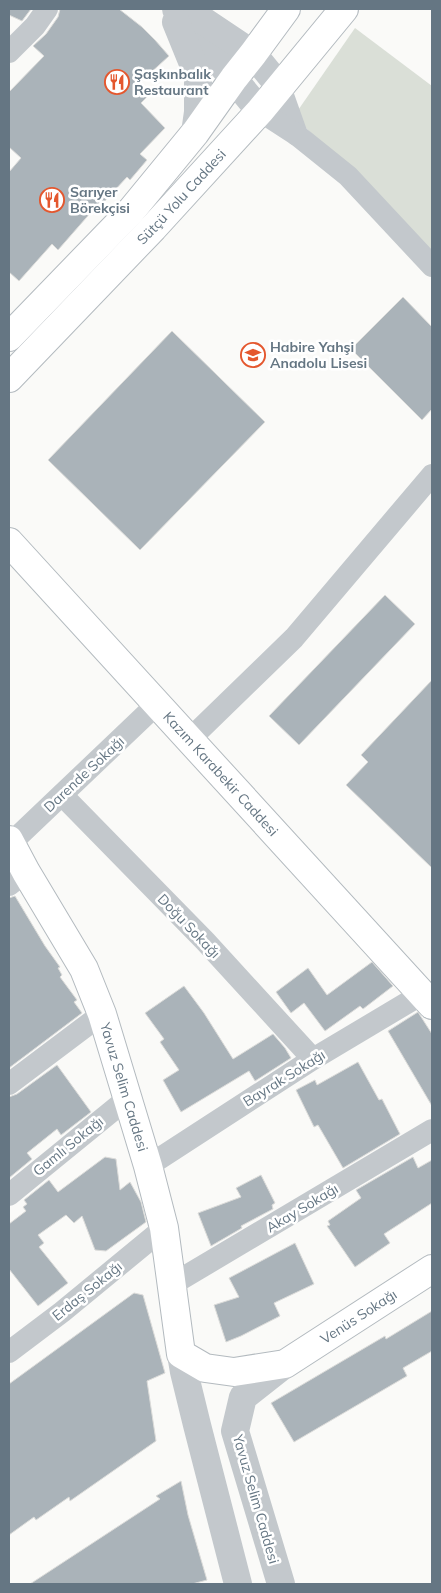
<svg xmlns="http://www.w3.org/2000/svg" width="441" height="1593" viewBox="0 0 441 1593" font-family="Mulish,sans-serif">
  <rect width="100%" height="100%" fill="#fafaf8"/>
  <polygon fill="#dadfd7" points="355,28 432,86 432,252 294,116"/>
  <g fill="#aab3b9" stroke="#dcdcda">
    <polygon points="9,9 31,9 22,21 9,15"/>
    <polygon points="60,9 119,9 142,27 155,40 169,56 136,86 147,97 141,103 165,128 140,154 147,160 130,180 127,177 102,204 100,202 58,250 52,244 19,281 9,272 9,172 21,158 9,147 9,92 44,56 33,46 46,34 58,17"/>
    <polygon points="403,297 432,327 432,409 422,420 351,349"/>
    <polygon points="172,331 265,422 140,550 48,460"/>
    <polygon points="385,595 415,624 299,745 269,716"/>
    <polygon points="432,680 432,868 346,785 368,762 361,755"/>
    <polygon points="15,896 45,946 60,967 58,968 62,975 60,977 77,1000 74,1002 82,1013 9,1068 9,898"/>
    <polygon points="372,962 393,986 363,1009 360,1006 325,1031 304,1003 291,1013 276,992 308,968 327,995"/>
    <polygon points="184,986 204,1013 233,1059 273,1034 285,1048 291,1058 255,1081 249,1071 181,1112 163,1080 179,1070 160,1042 164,1039 145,1013"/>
    <polygon points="418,1012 432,1034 432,1106 388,1031"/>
    <polygon points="358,1062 379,1100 382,1099 400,1134 343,1168 318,1125 314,1127 296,1090 315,1080 317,1085"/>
    <polygon points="57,1065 91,1112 61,1135 57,1129 27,1153 32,1159 9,1178 9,1097 17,1094"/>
    <polygon points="105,1157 116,1159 120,1190 130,1182 141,1202 146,1222 106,1251 95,1250 82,1216 74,1223 66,1215 38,1235 44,1243 39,1247 68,1283 38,1306 9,1269 9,1224 26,1211 23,1207 27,1204 24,1200 49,1180 58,1192"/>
    <polygon points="413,1157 418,1168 432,1160 432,1203 384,1234 390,1243 355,1267 327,1226 330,1225 328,1221 361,1198 356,1190"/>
    <polygon points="261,1175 275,1203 272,1205 273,1209 241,1226 242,1228 211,1246 198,1213 241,1197 236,1188"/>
    <polygon points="295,1243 314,1284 274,1303 280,1316 241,1336 226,1342 214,1305 239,1297 229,1278"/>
    <polygon points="134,1293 143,1295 165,1373 147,1381 156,1441 70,1501 69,1497 36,1520 34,1517 9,1535 9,1384"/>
    <polygon points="432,1311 432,1351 403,1368 407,1376 294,1442 271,1403 385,1336 386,1339"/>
    <polygon points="181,1481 188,1515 207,1580 192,1584 30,1584 160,1499 156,1496"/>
  </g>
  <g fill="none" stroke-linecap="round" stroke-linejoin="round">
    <defs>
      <g id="secondary">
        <polyline points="9,337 131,211 195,133 234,78 253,54 286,9"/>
        <path id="s1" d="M9 378 153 228 260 111 344 9"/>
        <path id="s2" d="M9 542 432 1005"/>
        <path id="s3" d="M9 840 26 872 84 969 102 1014 148 1166 164 1228 181 1354 205 1368 234 1372 285 1364 432 1269"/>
      </g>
    </defs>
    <use href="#secondary" stroke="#b3babf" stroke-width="30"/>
    <g stroke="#c3c8cc" stroke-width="22">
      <polyline points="9,52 35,26 47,9"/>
      <polyline points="280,87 297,135"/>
      <polyline points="260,111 297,135 348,176 432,266"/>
      <polyline points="189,740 294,638 432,475"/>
      <polyline points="62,795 205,941 313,1059"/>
      <polyline points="11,843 157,704"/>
      <polyline points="9,885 26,872"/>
      <polyline points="9,1084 102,1014"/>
      <polyline points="148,1166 313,1059 422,994"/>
      <polyline points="9,1195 128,1098"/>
      <polyline points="171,1285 432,1130"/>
      <polyline points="9,1352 62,1312 164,1228"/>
    </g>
    <g stroke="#c3c8cc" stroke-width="28">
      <polyline points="176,9 260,111"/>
      <polyline points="190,12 253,54 280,87"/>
      <polyline points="176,22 198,76 198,112 195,133"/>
      <polyline points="181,1354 184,1372 197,1425 238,1584"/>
      <polyline points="281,1584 235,1431 243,1397 285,1364"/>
    </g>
    <use href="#secondary" stroke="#fff" stroke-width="28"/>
  </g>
  <defs>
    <symbol id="restaurant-ring" viewBox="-11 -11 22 22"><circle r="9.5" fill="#fff" stroke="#e4572e" stroke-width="1.5"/><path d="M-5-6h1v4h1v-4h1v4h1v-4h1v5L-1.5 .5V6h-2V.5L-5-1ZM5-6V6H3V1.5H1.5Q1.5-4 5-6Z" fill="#e4572e"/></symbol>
    <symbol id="school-ring" viewBox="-11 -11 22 22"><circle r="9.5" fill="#fff" stroke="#e4572e" stroke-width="1.5"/><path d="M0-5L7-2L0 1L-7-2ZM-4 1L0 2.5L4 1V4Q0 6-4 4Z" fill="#e4572e"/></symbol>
  </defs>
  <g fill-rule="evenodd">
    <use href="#restaurant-ring" x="103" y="68" width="28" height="28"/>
    <use href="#restaurant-ring" x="38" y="186" width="28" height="28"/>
    <use href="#school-ring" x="239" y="341" width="28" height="28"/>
  </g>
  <g text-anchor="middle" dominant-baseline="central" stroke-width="5" stroke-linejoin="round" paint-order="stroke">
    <g font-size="14" font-weight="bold" fill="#657683" stroke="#fff" text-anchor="start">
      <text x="134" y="74">Şaşkınbalık<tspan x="134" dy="16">Restaurant</tspan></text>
      <text x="70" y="192">Sarıyer<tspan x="70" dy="16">Börekçisi</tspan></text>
      <text x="270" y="347">Habire Yahşi<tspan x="270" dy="16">Anadolu Lisesi</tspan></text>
    </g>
    <g font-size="14" fill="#657683" stroke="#fff">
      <text stroke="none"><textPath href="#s1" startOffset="250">Sütçü Yolu Caddesi</textPath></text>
      <text transform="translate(84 774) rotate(-43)">Darende Sokağı</text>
      <text stroke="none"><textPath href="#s2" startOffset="314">Kazım Karabekir Caddesi</textPath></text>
      <text transform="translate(189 926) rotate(46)">Doğu Sokağı</text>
      <text transform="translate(284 1078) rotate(-32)">Bayrak Sokağı</text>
      <text stroke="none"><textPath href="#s3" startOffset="274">Yavuz Selim Caddesi</textPath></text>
      <text transform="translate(68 1146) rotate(-39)">Gamlı Sokağı</text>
      <text transform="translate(302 1208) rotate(-31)">Akay Sokağı</text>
      <text transform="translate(87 1291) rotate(-39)">Erdaş Sokağı</text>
      <text stroke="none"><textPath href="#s3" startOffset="744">Venüs Sokağı</textPath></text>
      <text transform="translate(256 1499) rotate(74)">Yavuz Selim Caddesi</text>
    </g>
  </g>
  <rect width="441" height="1593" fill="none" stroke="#657683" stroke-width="20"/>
</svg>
